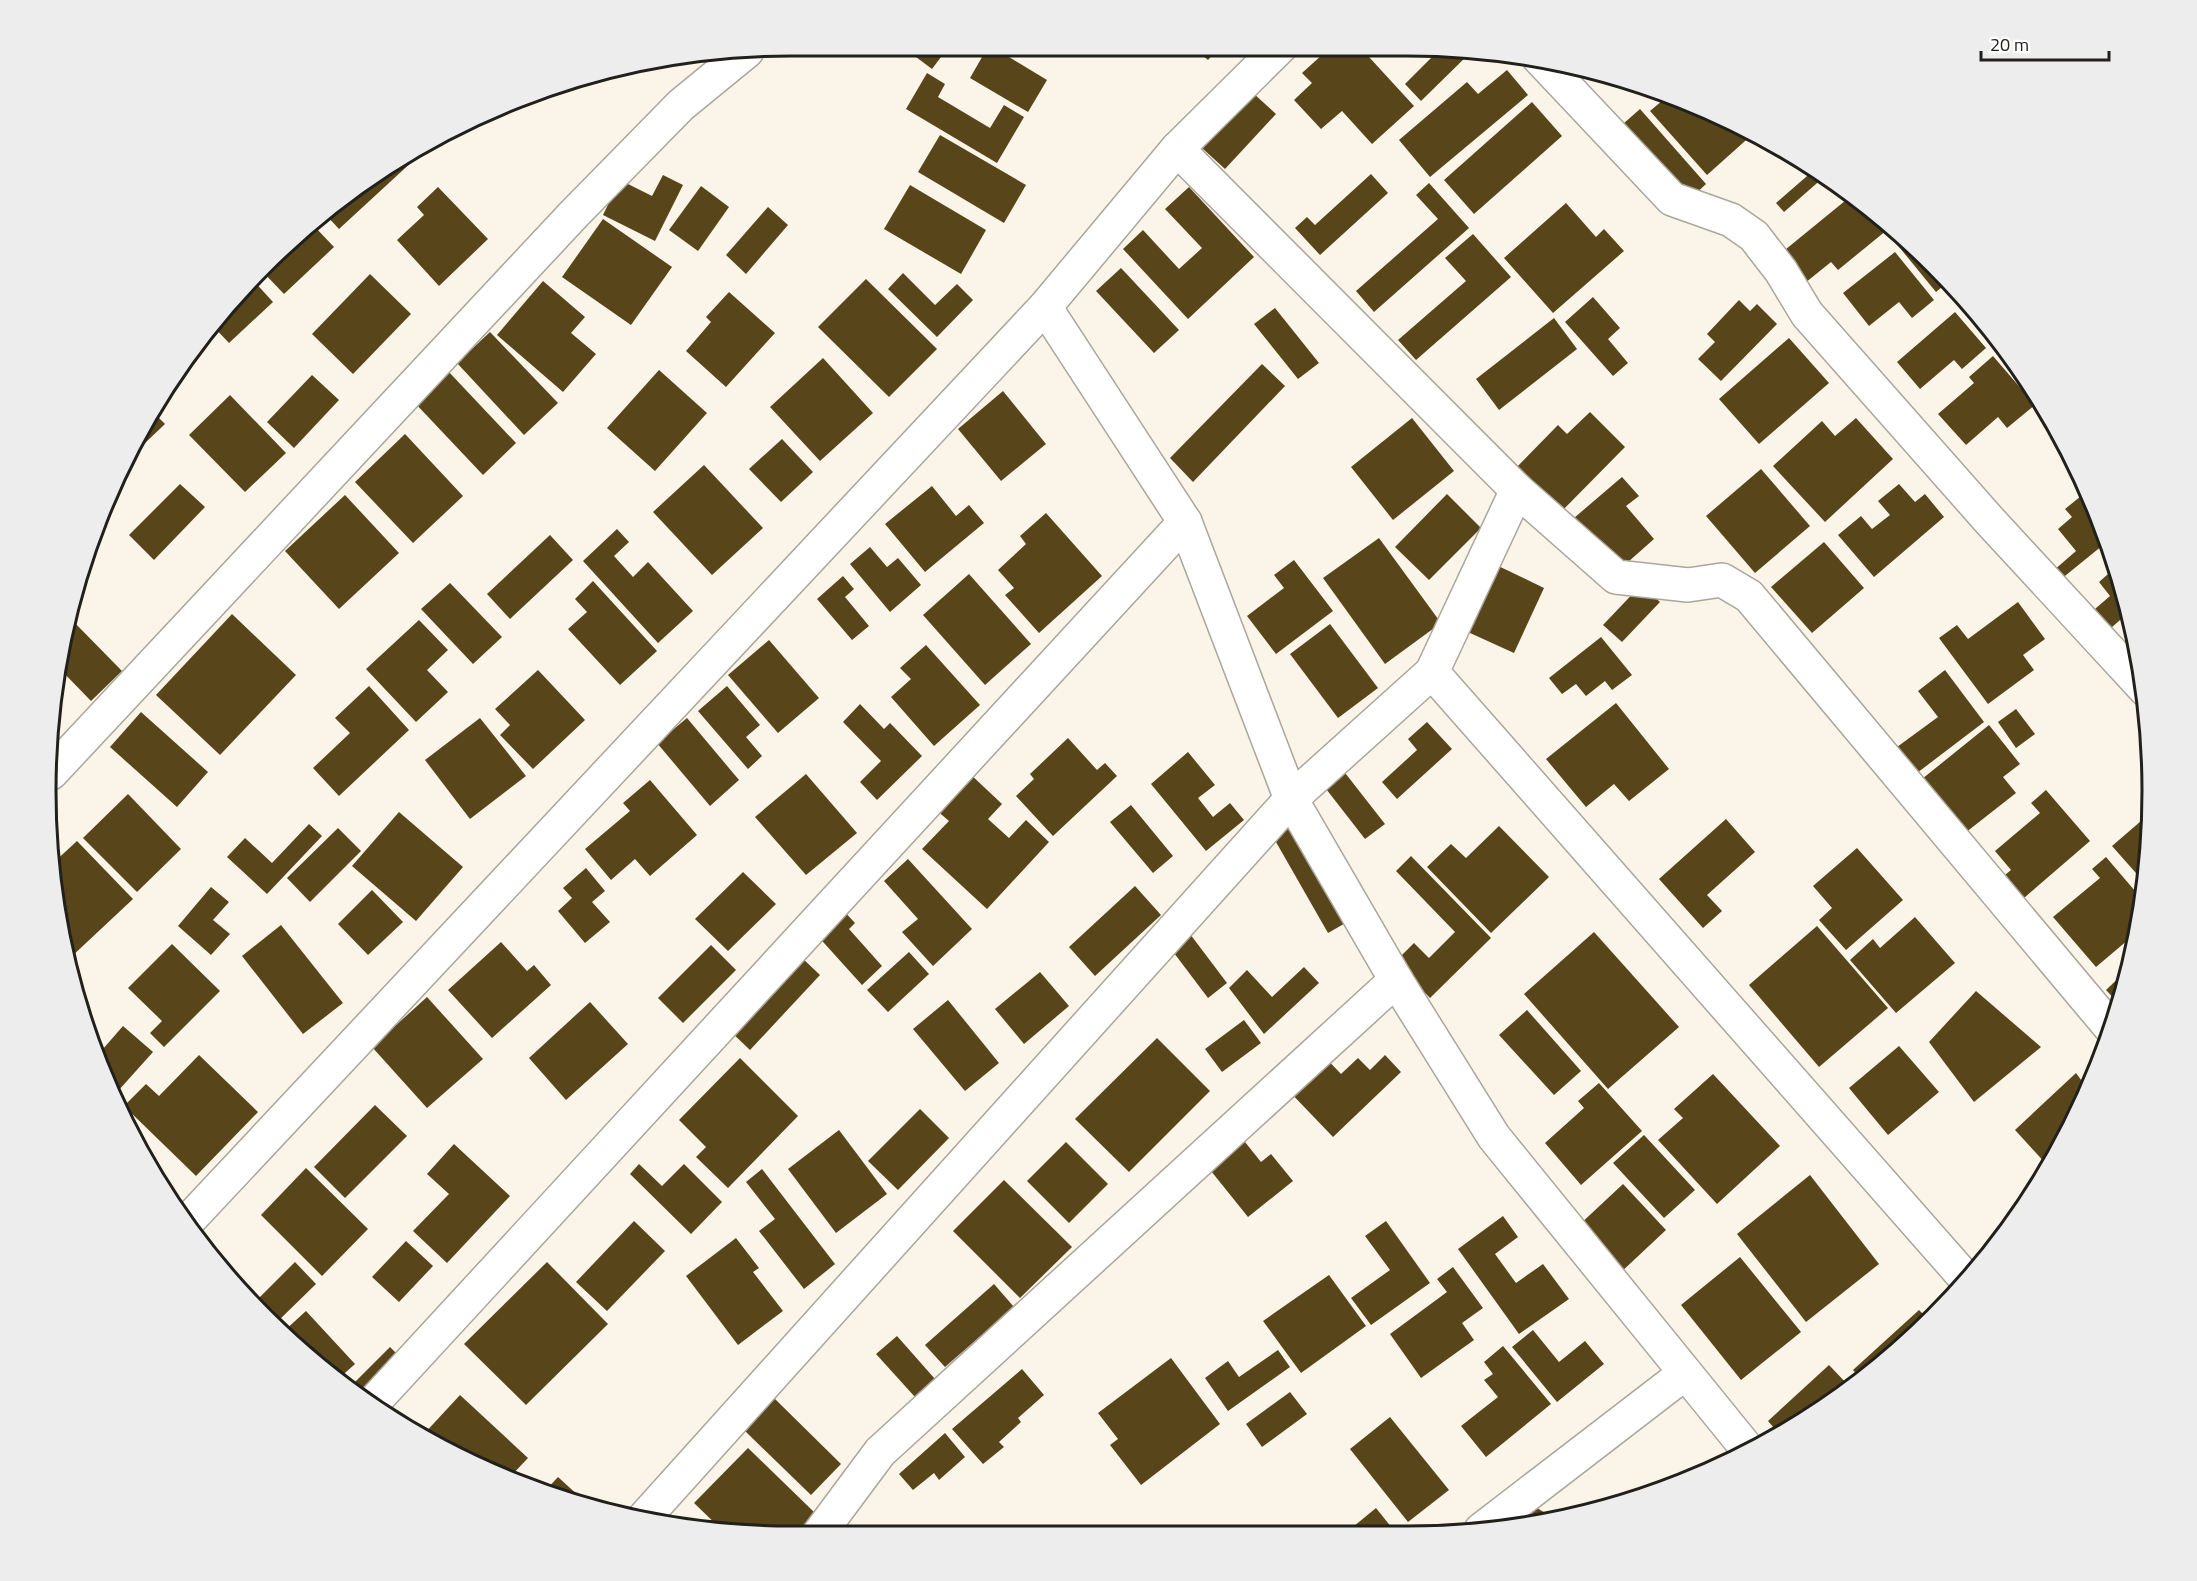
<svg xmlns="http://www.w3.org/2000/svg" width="2197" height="1581" viewBox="0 0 2197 1581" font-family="'Titillium Web',sans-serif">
  <rect width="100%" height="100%" fill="#fbf5e9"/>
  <g fill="#58461a">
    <polygon points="900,45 950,45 932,69"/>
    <polygon points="989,45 1047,80 1028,112 970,78"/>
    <polygon points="1190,45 1221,45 1208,60"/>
    <polygon points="1333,45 1358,45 1414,106 1372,144 1342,111 1321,129 1294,100 1312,83 1302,73"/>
    <polygon points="1441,48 1472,51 1421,101 1405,84"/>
    <polygon points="1507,70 1528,95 1430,177 1399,140 1467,82 1478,94"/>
    <polygon points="927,73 945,84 938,97 990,128 1004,105 1024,117 997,163 906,109"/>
    <polygon points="1253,93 1276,114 1225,169 1202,148"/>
    <polygon points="1669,95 1691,102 1754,133 1707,175 1650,111"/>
    <polygon points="1532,102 1562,136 1474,214 1444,180"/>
    <polygon points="1640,109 1706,184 1690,199 1623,124"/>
    <polygon points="940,135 1026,185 1004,223 918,172"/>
    <polygon points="408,152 415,159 339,229 326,215 377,170"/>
    <polygon points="1814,170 1824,177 1784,212 1776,203"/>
    <polygon points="1371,174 1388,193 1320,255 1295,228 1307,217 1315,225"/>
    <polygon points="663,175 683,185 655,241 603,215 620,180 652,196"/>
    <polygon points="1429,183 1469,228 1374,312 1356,291 1438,219 1416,195"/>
    <polygon points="910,185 986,230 961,274 884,229"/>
    <polygon points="701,186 729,207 698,251 669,230"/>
    <polygon points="438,187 488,239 439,286 397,240 424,215 417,207"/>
    <polygon points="1189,187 1254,257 1188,319 1123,249 1143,230 1179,269 1202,248 1165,209"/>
    <polygon points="1851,196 1873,212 1887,230 1838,270 1831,262 1805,283 1780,254"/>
    <polygon points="1566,203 1596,237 1604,229 1624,251 1553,313 1504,258"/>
    <polygon points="768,207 788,225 746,274 726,255"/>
    <polygon points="603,219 672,267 631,325 562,277"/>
    <polygon points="314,226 334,247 284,294 262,271"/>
    <polygon points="1473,234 1511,277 1416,360 1398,340 1466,281 1445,258"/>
    <polygon points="1903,235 1949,281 1936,292 1895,242"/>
    <polygon points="1895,252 1934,300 1912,318 1899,302 1869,326 1843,293"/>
    <polygon points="1121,268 1179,330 1154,353 1096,291"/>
    <polygon points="903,273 935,305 957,284 973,300 937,337 888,289"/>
    <polygon points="370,274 411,314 353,374 312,334"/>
    <polygon points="252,279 273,302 229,343 212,325 230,299"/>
    <polygon points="866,279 937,349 889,397 818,327"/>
    <polygon points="543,281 585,317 571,333 596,354 563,392 497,335"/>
    <polygon points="729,292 775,333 726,387 686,351 711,322 706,317"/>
    <polygon points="1593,297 1620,328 1608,339 1628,363 1613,376 1565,322"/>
    <polygon points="1739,300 1750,311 1757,304 1777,324 1721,381 1698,359 1715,342 1707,334"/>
    <polygon points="1275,308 1319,363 1298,379 1254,324"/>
    <polygon points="1955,312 1986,348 1962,369 1954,360 1920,389 1897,362"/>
    <polygon points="1980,317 1996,339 1993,342 1975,321"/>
    <polygon points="1554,318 1577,349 1499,410 1476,379"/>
    <polygon points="490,332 558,403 524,435 457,363"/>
    <polygon points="1789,338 1829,383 1759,444 1719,399"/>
    <polygon points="1993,356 2035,405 2007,428 1998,417 1966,445 1938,414 1974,383 1969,377"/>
    <polygon points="823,358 873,413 820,461 770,407"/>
    <polygon points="1262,364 1285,386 1193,482 1170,458"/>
    <polygon points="447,370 516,443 483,475 414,402"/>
    <polygon points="659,370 707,413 655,471 607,428"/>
    <polygon points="312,375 339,400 294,448 267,422"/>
    <polygon points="1003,391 1046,444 1001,481 958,429"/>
    <polygon points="230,395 286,453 245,492 189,435"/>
    <polygon points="1590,412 1625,447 1559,514 1514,470 1558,425 1567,434"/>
    <polygon points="154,413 165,424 144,444 138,437"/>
    <polygon points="1412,418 1454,471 1393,520 1351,467"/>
    <polygon points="1856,418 1893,459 1825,522 1773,466 1822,421 1835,436"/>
    <polygon points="405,434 463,496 413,543 355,482"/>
    <polygon points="782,439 813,472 781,502 749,469"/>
    <polygon points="704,465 763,528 712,575 653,512"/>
    <polygon points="1761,469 1810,526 1755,573 1706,516"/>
    <polygon points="1622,477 1639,496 1626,506 1654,539 1619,570 1574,518"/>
    <polygon points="180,484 205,507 154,560 129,535"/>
    <polygon points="1899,484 1915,502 1925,494 1944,517 1874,577 1838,535 1861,516 1872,529 1890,515 1878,501"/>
    <polygon points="932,486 956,516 969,505 984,523 925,572 885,524"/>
    <polygon points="2086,492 2108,541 2060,580 2053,571 2076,551 2058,529 2072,517 2065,509"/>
    <polygon points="1447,494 1481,528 1429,580 1395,547"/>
    <polygon points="345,495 399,553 339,609 285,551"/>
    <polygon points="1046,513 1102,576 1039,633 1005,595 1014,588 998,570 1026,544 1020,536"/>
    <polygon points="617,529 629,542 614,556 633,577 648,562 693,611 658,643 583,561"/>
    <polygon points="550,535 573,560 510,619 487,594"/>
    <polygon points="1379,538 1441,623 1385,664 1323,578"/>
    <polygon points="1824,542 1864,588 1812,633 1771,587"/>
    <polygon points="870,547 887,567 898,558 921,585 890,612 850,564"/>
    <polygon points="1294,560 1333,611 1276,654 1247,616 1284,588 1274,575"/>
    <polygon points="1490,562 1544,588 1514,653 1459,628"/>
    <polygon points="2116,567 2127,614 2104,634 2088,615 2110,596 2099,582"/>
    <polygon points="969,574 1031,644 985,685 923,615"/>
    <polygon points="843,576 854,589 845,597 869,626 852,640 817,599"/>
    <polygon points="593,581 657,651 620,685 568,629 587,612 575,599"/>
    <polygon points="450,583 502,637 473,664 421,609"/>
    <polygon points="1641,585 1660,602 1622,642 1603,625"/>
    <polygon points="2018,602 2045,639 2023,655 2034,670 1988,704 1939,638 1957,625 1968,639"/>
    <polygon points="232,614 296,675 220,755 156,695"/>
    <polygon points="69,617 122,671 91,701 58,667"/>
    <polygon points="419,620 448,650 427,670 448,692 416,722 366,669"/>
    <polygon points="1330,624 1378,688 1338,718 1290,654"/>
    <polygon points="1601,637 1632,675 1612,690 1605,681 1586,696 1576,684 1562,694 1549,678"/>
    <polygon points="769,640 819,698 778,733 728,675"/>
    <polygon points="926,645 980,705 934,746 891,697 911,679 900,668"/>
    <polygon points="538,670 585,720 533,769 500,735 510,725 495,709"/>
    <polygon points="1945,670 1984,722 1917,773 1897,747 1938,717 1918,691"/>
    <polygon points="369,686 409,730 339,796 313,768 350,733 335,718"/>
    <polygon points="727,686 760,725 746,737 762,756 748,769 698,711"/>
    <polygon points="1616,703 1669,769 1629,801 1614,784 1586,807 1546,759"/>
    <polygon points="860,704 884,729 890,723 922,756 877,800 860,782 881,761 843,722"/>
    <polygon points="2016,709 2035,734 2016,748 1998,722"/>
    <polygon points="141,712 208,772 177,807 110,747"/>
    <polygon points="480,718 526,776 470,819 425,760"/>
    <polygon points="687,718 739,780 710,806 657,743"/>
    <polygon points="1427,722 1452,749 1397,799 1382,782 1417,750 1408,739"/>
    <polygon points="1989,725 2020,764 2003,777 2016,793 1965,833 1922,779"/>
    <polygon points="1068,738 1097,770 1105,763 1117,776 1053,836 1016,796 1034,779 1030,774"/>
    <polygon points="1188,752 1215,785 1198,798 1213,817 1230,803 1244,820 1206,851 1151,784"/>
    <polygon points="1342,769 1385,824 1365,839 1323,785"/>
    <polygon points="968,772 1002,804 988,819 1009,838 1026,820 1049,842 987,909 922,849 949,821 935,809"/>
    <polygon points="806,774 857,833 806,875 755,817"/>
    <polygon points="650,780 697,835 650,876 635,859 611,880 585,849 630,811 623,803"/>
    <polygon points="2046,790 2090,841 2024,898 2005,875 2011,870 1995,851 2040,813 2031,803"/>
    <polygon points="128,794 181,849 137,892 83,838"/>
    <polygon points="1131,805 1173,856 1153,873 1110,822"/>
    <polygon points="399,812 463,867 416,921 352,866"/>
    <polygon points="1726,819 1755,852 1707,895 1722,911 1703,928 1659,879"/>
    <polygon points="2141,821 2150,831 2143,881 2112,846"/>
    <polygon points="309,824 322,836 267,894 227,857 245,838 272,863"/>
    <polygon points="1293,824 1349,921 1328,933 1272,835"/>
    <polygon points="1499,826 1549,877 1491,933 1427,867 1451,844 1466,858"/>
    <polygon points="338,828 361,851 310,902 287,878"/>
    <polygon points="77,841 133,899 70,958 51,888 51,865"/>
    <polygon points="1857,848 1903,900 1846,950 1819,920 1832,908 1813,886"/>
    <polygon points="1411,856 1491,938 1430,998 1395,962 1414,943 1429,958 1455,932 1396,871"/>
    <polygon points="2106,857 2141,898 2135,934 2096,967 2053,917 2100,878 2092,869"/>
    <polygon points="908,859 972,929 933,966 902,932 918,919 884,881"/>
    <polygon points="586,868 605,891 592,902 610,922 585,943 558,911 572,898 563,888"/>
    <polygon points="743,872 776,904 728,951 695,919"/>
    <polygon points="1135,886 1161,915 1095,976 1069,947"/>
    <polygon points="211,887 229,902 213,920 230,934 211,955 178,926"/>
    <polygon points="372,890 403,922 368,955 338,924"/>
    <polygon points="842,909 855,923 849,929 882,966 862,985 815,933"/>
    <polygon points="1915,917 1955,963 1896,1013 1850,960 1873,939 1880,948"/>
    <polygon points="281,925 343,1003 303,1034 242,956"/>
    <polygon points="1817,926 1888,1008 1819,1067 1749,985"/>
    <polygon points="1594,932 1679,1027 1608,1089 1524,994"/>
    <polygon points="1190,934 1227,983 1208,998 1171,949"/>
    <polygon points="501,942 527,971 534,965 551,985 492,1038 448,990"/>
    <polygon points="172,944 220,991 164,1047 150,1033 162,1021 128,988"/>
    <polygon points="711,945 736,970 683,1023 658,998"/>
    <polygon points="909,952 929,974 888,1012 867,990"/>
    <polygon points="800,956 820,975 750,1050 730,1031"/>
    <polygon points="1304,967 1319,983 1264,1034 1229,988 1247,970 1272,997"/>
    <polygon points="2129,968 2127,984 2119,1004 2106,990"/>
    <polygon points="1040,972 1069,1006 1024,1044 995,1009"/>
    <polygon points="1976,991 2041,1047 1974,1102 1929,1042"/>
    <polygon points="427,997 483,1059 427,1108 372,1047"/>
    <polygon points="948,1000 999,1063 965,1091 913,1029"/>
    <polygon points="590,1002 628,1044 566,1100 529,1058"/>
    <polygon points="1527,1010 1581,1071 1554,1095 1499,1035"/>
    <polygon points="1244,1020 1261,1043 1222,1072 1205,1049"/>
    <polygon points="123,1026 153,1052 118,1091 105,1080 96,1057"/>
    <polygon points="1157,1038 1210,1091 1129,1172 1075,1119"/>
    <polygon points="1899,1046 1939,1092 1888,1135 1849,1088"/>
    <polygon points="1322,1054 1341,1074 1358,1058 1370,1070 1385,1055 1401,1072 1333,1137 1286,1088"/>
    <polygon points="199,1055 258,1112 196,1176 124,1106 146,1084 159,1096"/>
    <polygon points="740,1058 798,1116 728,1188 696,1157 706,1147 679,1120"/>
    <polygon points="2076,1073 2087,1088 2075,1121 2047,1165 2015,1130"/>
    <polygon points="1713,1074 1780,1146 1717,1204 1658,1140 1683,1118 1674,1109"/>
    <polygon points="1599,1083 1642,1131 1581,1185 1545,1143 1584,1108 1578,1101"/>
    <polygon points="375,1105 407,1136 345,1198 314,1167"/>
    <polygon points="920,1109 949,1138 898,1190 868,1161"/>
    <polygon points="839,1130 887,1194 836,1233 788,1169"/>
    <polygon points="1237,1132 1261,1162 1271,1154 1293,1181 1248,1217 1203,1161"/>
    <polygon points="1644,1135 1695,1190 1664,1218 1613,1163"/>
    <polygon points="1066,1142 1108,1184 1069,1223 1027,1181"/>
    <polygon points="454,1144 510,1196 447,1263 413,1231 449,1194 427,1174"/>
    <polygon points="639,1164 662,1186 684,1164 722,1202 691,1234 630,1174"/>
    <polygon points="306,1168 368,1229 322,1276 261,1215"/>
    <polygon points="762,1169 835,1264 804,1289 759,1231 775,1219 746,1182"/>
    <polygon points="1810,1175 1879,1264 1806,1322 1737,1234"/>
    <polygon points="1004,1180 1072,1247 1020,1298 953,1231"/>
    <polygon points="1623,1184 1666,1230 1619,1274 1577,1227"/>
    <polygon points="2016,1214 2017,1214 1999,1243 1992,1235"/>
    <polygon points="1503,1216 1518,1237 1495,1254 1516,1283 1543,1264 1569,1299 1519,1334 1458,1249"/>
    <polygon points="634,1221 665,1251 607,1311 576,1282"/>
    <polygon points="1386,1221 1430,1283 1371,1325 1351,1298 1390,1270 1365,1236"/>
    <polygon points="736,1238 759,1268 753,1272 783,1311 738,1345 686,1276"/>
    <polygon points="406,1241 433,1266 399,1302 372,1277"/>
    <polygon points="1740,1257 1801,1332 1741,1380 1681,1305"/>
    <polygon points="295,1262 316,1284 275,1324 253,1304"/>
    <polygon points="547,1262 608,1324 526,1405 464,1344"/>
    <polygon points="1453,1267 1483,1308 1462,1323 1474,1340 1421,1378 1390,1334 1447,1292 1437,1279"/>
    <polygon points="1329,1275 1366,1326 1301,1373 1263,1321"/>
    <polygon points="994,1284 1014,1307 945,1367 925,1345"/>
    <polygon points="1919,1310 1928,1319 1898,1351 1860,1378 1853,1370"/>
    <polygon points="306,1311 355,1364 336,1381 283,1332"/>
    <polygon points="1533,1330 1559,1362 1585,1341 1604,1364 1557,1402 1512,1347"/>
    <polygon points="897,1336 935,1379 915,1397 876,1354"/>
    <polygon points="1503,1346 1551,1404 1486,1457 1461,1426 1498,1397 1484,1380 1493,1374 1484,1362"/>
    <polygon points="390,1347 406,1363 368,1401 348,1389"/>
    <polygon points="1278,1350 1290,1367 1228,1411 1205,1378 1228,1361 1239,1377"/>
    <polygon points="1171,1358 1220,1424 1141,1485 1110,1445 1118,1439 1098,1413"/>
    <polygon points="1829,1365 1849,1386 1780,1435 1768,1421"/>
    <polygon points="1022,1369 1044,1395 1018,1418 1021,1422 999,1442 1004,1447 983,1464 952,1429"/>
    <polygon points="1290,1392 1307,1414 1262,1447 1246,1424"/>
    <polygon points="460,1395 528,1458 510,1477 461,1459 423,1435"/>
    <polygon points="774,1398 841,1464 811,1495 743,1429"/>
    <polygon points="1390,1417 1449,1490 1408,1522 1350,1449"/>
    <polygon points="945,1433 965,1457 939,1480 934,1473 913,1490 899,1474"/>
    <polygon points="748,1448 815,1513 795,1534 742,1534 723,1531 694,1503"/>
    <polygon points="558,1477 592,1508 545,1491"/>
    <polygon points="1527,1502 1552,1517 1504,1530"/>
    <polygon points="1376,1508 1392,1528 1389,1530 1348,1531"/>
  </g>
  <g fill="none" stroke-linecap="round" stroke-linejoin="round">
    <defs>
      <g id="minor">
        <polyline points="1539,58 1672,199 1731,220 1754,236 1781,271 1807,314 1989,520 2145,689"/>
        <polyline points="1177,149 1517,490 1616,577 1688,585 1722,580 1749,596 2110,1027"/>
        <polyline points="1045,307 1185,522 1291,799 1396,980 1494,1137 1749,1451"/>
        <polyline points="1432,672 1966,1279"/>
        <polyline points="51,773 574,214 681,105 747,51"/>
        <polyline points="189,1220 1045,307 1177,149 1282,45"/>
        <polyline points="372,1404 1185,522"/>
        <polyline points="644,1518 1291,799 1432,672 1517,490"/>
        <polyline points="1481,1530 1684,1374"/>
        <polyline points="819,1534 880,1452 1396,980"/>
      </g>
    </defs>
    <use href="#minor" stroke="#aba69b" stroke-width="36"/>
    <use href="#minor" stroke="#fff" stroke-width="33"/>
  </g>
  <path d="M0 0H2197V1581H0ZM791 56H1407A735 735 0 0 1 2142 791V791A735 735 0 0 1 1407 1526H791A735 735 0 0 1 56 791V791A735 735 0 0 1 791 56Z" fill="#ededed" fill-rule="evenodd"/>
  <path fill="none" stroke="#22201b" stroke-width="3" d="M791 56H1407A735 735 0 0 1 2142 791V791A735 735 0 0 1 1407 1526H791A735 735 0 0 1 56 791V791A735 735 0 0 1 791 56Z"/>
  <path d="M1981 51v9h128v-9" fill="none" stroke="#22201b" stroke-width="3"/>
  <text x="1990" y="51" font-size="18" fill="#22201b" stroke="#ffffff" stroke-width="4.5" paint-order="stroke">20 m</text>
</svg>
